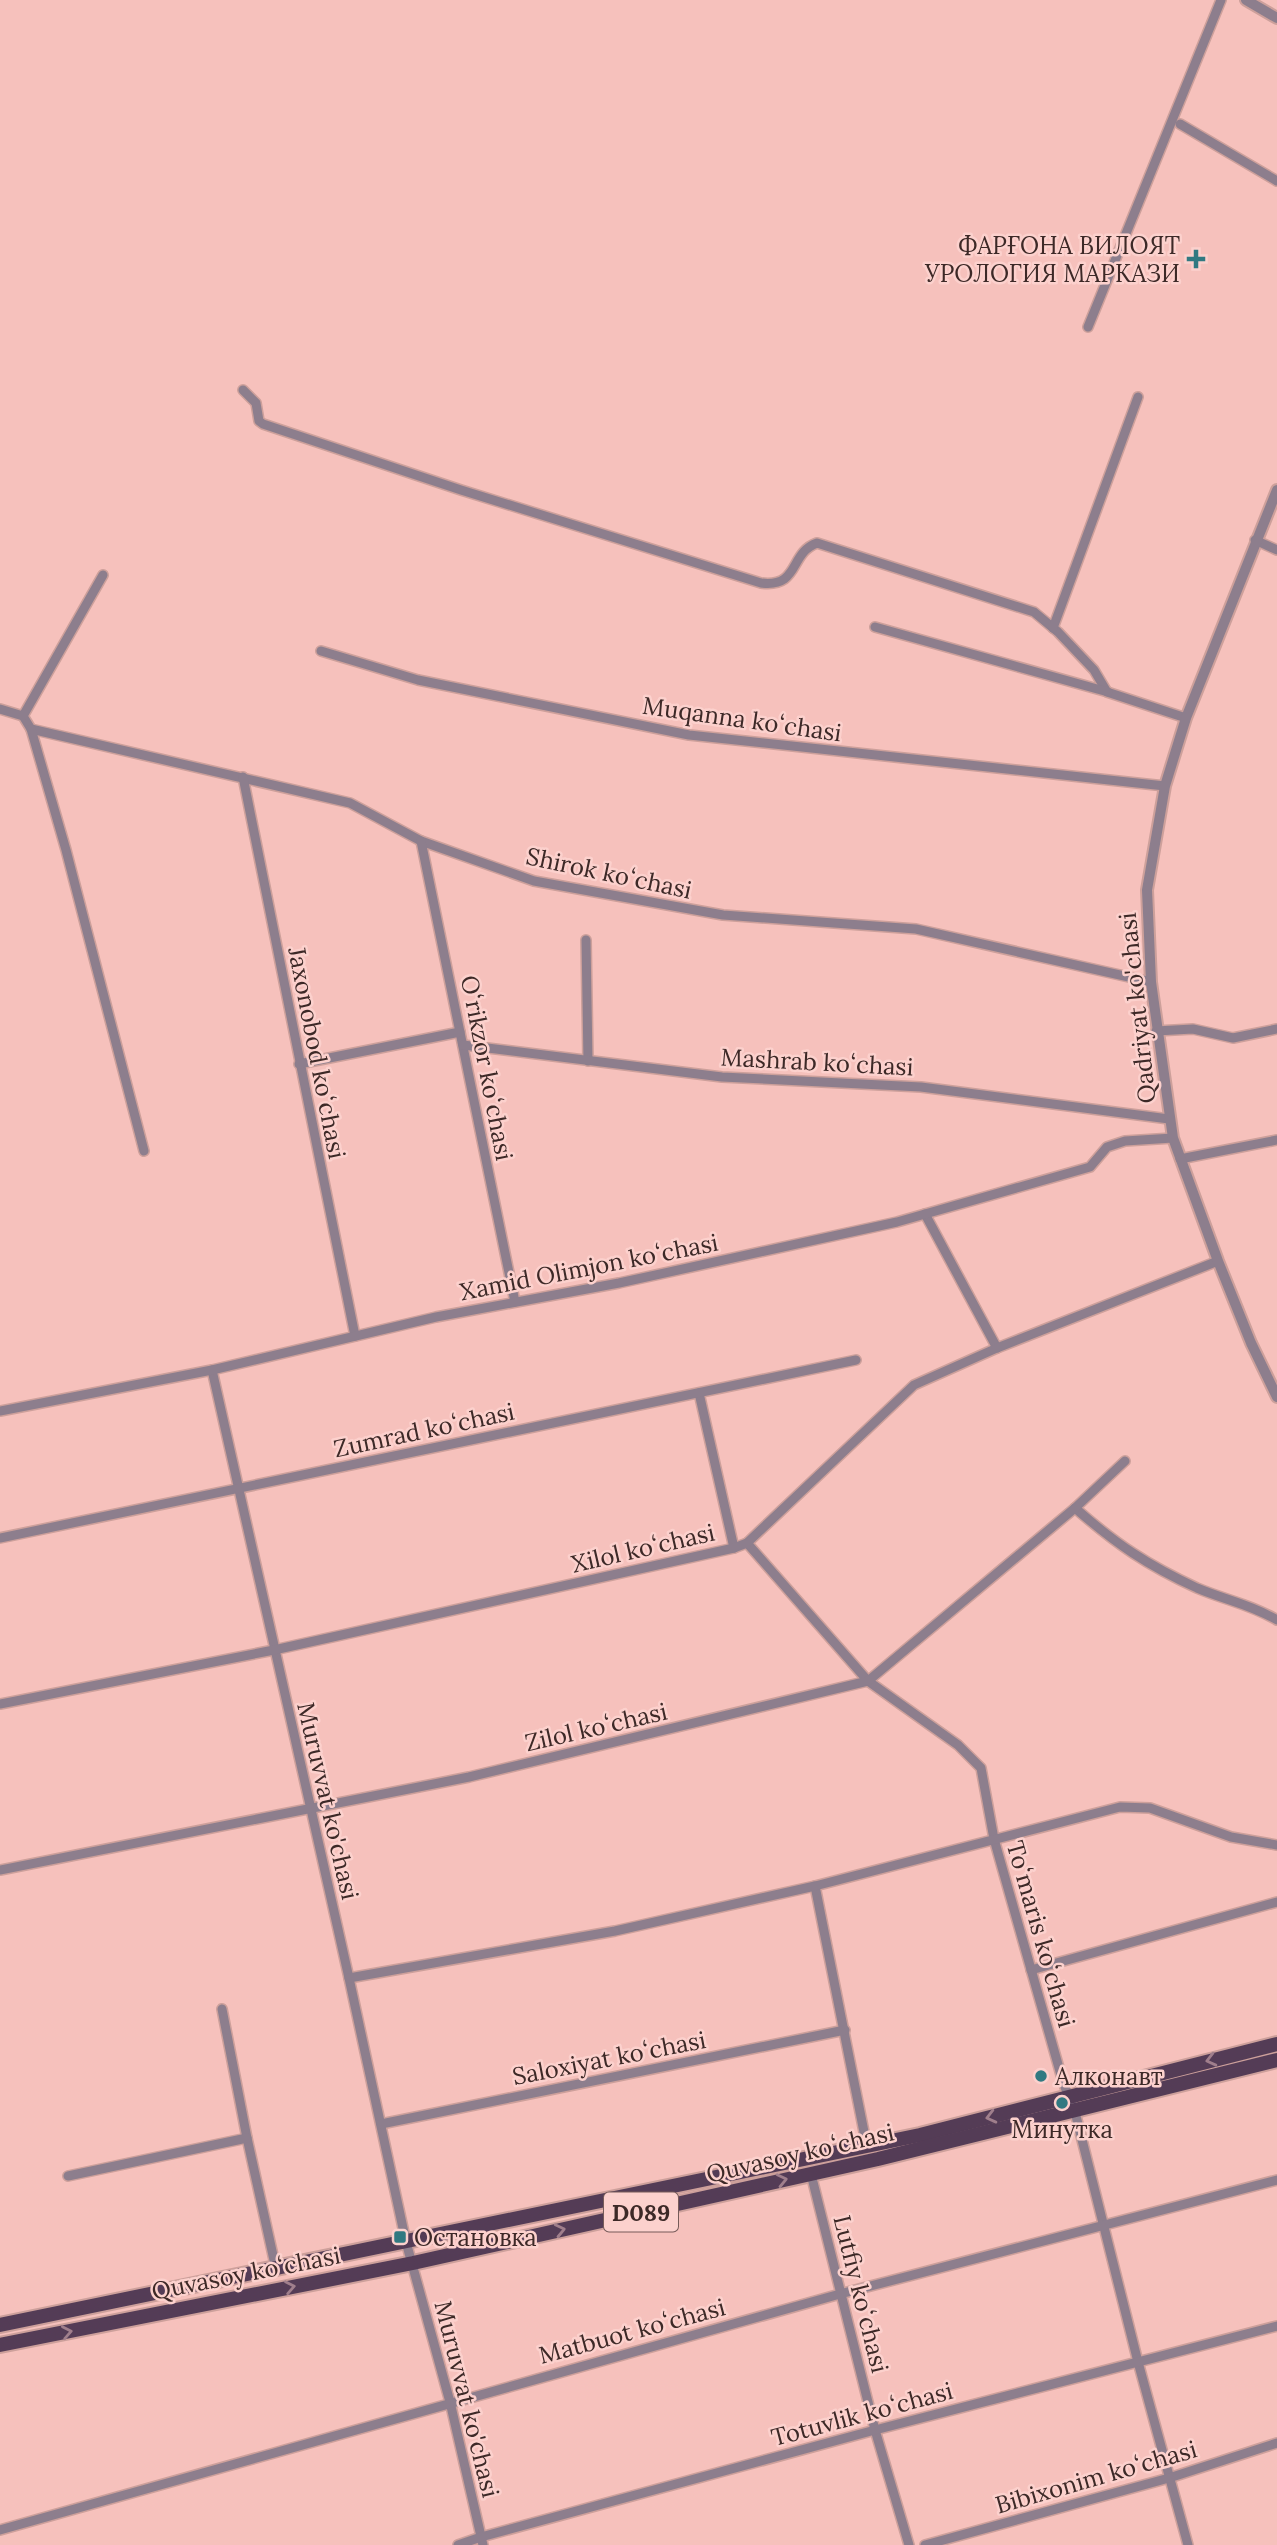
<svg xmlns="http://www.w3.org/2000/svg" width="1277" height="2545" viewBox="0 0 1277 2545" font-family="Lora,serif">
  <rect width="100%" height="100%" fill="#f6c1bc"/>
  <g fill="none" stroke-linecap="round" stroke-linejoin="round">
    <defs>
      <g id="minor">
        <polyline points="1180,124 1277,181"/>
        <polyline points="1088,327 1221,0"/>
        <path d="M243 390 256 403 259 421 263 424 461 490 761 583C800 588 789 553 817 543L1034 612 1058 632 1094 670 1107 692 1186 718"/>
        <polyline points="1255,540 1277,550"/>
        <polyline points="875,627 1108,692"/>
        <polyline points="1053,628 1138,397"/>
        <polyline points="321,651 418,680 689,735 1165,786"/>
        <polyline points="0,709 23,716 31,729 350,803 421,841 534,881 723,915 916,929 1151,982"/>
        <polyline points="23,716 103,575"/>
        <polyline points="31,729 66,850 144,1151"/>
        <polyline points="243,777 355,1336"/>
        <polyline points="421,841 515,1302"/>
        <polyline points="586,940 588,1061"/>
        <polyline points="1156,1031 1193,1029 1233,1038 1277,1029"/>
        <polyline points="463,1045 722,1077 921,1087 1169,1119"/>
        <polyline points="299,1064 460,1032"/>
        <polyline points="1180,1159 1277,1140"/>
        <polyline points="925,1214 997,1348"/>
        <polyline points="212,1370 349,1978 406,2242 450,2402 483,2545"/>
        <polyline points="699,1393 734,1548"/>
        <polyline points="0,1411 212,1370 436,1317 619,1283 897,1222 1090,1167 1107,1147 1125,1141 1173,1138"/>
        <path d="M1075 1508C1116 1544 1147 1565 1197 1588 1225 1600 1250 1604 1277 1620"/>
        <polyline points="0,1538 856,1360"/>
        <polyline points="747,1543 868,1681 958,1745 981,1768 994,1839 1063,2082 1075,2112 1138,2362 1188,2545"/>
        <polyline points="0,1704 274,1650 734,1548 747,1543 914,1385 997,1348 1218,1261"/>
        <polyline points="0,1870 469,1777 868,1681 1075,1508 1125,1461"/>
        <polyline points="815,1886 867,2147"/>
        <polyline points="1031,1970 1277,1902"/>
        <polyline points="349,1978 615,1931 815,1886 1120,1807 1150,1808 1231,1837 1277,1845"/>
        <polyline points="222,2009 247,2138 276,2269"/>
        <polyline points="381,2124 845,2030"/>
        <polyline points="811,2174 875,2430 909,2545"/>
        <polyline points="68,2176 247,2138"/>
        <polyline points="0,2530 840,2294 1277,2180"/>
        <polyline points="458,2545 481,2537 875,2430 1277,2326"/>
        <polyline points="925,2545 1169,2478 1277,2443"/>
      </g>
      <g id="tertiary">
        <polyline points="1246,0 1277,18"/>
        <polyline points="1277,490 1186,718 1165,786 1147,890 1151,982 1173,1138 1218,1261 1251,1343 1277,1397"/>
      </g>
      <g id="primary">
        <polyline points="0,2325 920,2135 1277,2044"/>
        <polyline points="0,2345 413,2263 878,2159 1277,2060"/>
      </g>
    </defs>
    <use href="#minor" stroke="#cda09b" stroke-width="12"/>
    <use href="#tertiary" stroke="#cda09b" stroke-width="14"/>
    <use href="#primary" stroke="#cda09b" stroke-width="18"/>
    <use href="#minor" stroke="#8d7e8d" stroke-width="9"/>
    <use href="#tertiary" stroke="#8d7e8d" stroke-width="10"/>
    <use href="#primary" stroke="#543c56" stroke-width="14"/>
  </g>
  <defs><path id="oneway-chevron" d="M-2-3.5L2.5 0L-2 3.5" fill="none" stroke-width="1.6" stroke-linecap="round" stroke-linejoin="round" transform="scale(1.75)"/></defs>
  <g stroke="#a07f8c">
    <use href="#oneway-chevron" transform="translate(1211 2060) rotate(166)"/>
    <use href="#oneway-chevron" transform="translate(991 2117) rotate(166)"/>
    <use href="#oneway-chevron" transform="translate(782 2180) rotate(-13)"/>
    <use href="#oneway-chevron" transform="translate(560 2230) rotate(-13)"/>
    <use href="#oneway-chevron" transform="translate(290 2287) rotate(-11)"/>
    <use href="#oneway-chevron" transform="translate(67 2332) rotate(-11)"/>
  </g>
  <g fill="#317981" stroke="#fcd1cd" stroke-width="2.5">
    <path d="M1192.5 248.5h7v7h7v7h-7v7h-7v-7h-7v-7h7z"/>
    <circle cx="1041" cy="2076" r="7"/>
    <circle cx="1062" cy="2103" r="7"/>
    <rect x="393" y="2230" width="14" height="14" rx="3.5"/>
  </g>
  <g text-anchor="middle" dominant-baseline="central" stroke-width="5" stroke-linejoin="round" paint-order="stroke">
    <rect fill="#fcd1cd" stroke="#765b59" stroke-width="2" x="604" y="2192.5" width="74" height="39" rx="5"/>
    <g font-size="23" font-weight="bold" fill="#3d2927">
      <text x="641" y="2212">D089</text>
    </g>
    <g font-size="24" fill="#3d2927" stroke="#fcd1cd" text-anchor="start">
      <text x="1180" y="245" text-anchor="end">ФАРҒОНА ВИЛОЯТ<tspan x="1180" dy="28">УРОЛОГИЯ МАРКАЗИ</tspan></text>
      <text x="1055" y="2076">Алконавт</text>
      <text x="1062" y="2129" text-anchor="middle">Минутка</text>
      <text x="414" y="2237">Остановка</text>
    </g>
    <g font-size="24" fill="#3d2927" stroke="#fcd1cd">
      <text transform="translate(742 719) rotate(8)">Muqanna koʻchasi</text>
      <text transform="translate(609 873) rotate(12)">Shirok koʻchasi</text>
      <text transform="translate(1137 1008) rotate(-96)">Qadriyat ko'chasi</text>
      <text transform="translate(317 1053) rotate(79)">Jaxonobod koʻchasi</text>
      <text transform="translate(817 1062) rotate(3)">Mashrab koʻchasi</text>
      <text transform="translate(487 1068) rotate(79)">Oʻrikzor koʻchasi</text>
      <text transform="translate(589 1267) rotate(-11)">Xamid Olimjon koʻchasi</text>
      <text transform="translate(424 1430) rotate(-12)">Zumrad koʻchasi</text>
      <text transform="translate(643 1548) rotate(-13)">Xilol koʻchasi</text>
      <text transform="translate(596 1727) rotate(-13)">Zilol koʻchasi</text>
      <text transform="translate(328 1801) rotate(77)">Muruvvat ko'chasi</text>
      <text transform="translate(1041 1934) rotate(74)">Toʻmaris koʻchasi</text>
      <text transform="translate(609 2058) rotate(-11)">Saloxiyat koʻchasi</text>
      <text transform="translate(800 2153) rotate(-13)">Quvasoy koʻchasi</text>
      <text transform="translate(246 2273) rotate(-11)">Quvasoy koʻchasi</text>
      <text transform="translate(861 2294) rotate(76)">Lutfiy koʻchasi</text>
      <text transform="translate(632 2331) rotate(-15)">Matbuot koʻchasi</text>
      <text transform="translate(467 2399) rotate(76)">Muruvvat ko'chasi</text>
      <text transform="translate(862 2414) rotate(-15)">Totuvlik koʻchasi</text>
      <text transform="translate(1096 2477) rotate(-16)">Bibixonim koʻchasi</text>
    </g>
  </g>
</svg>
